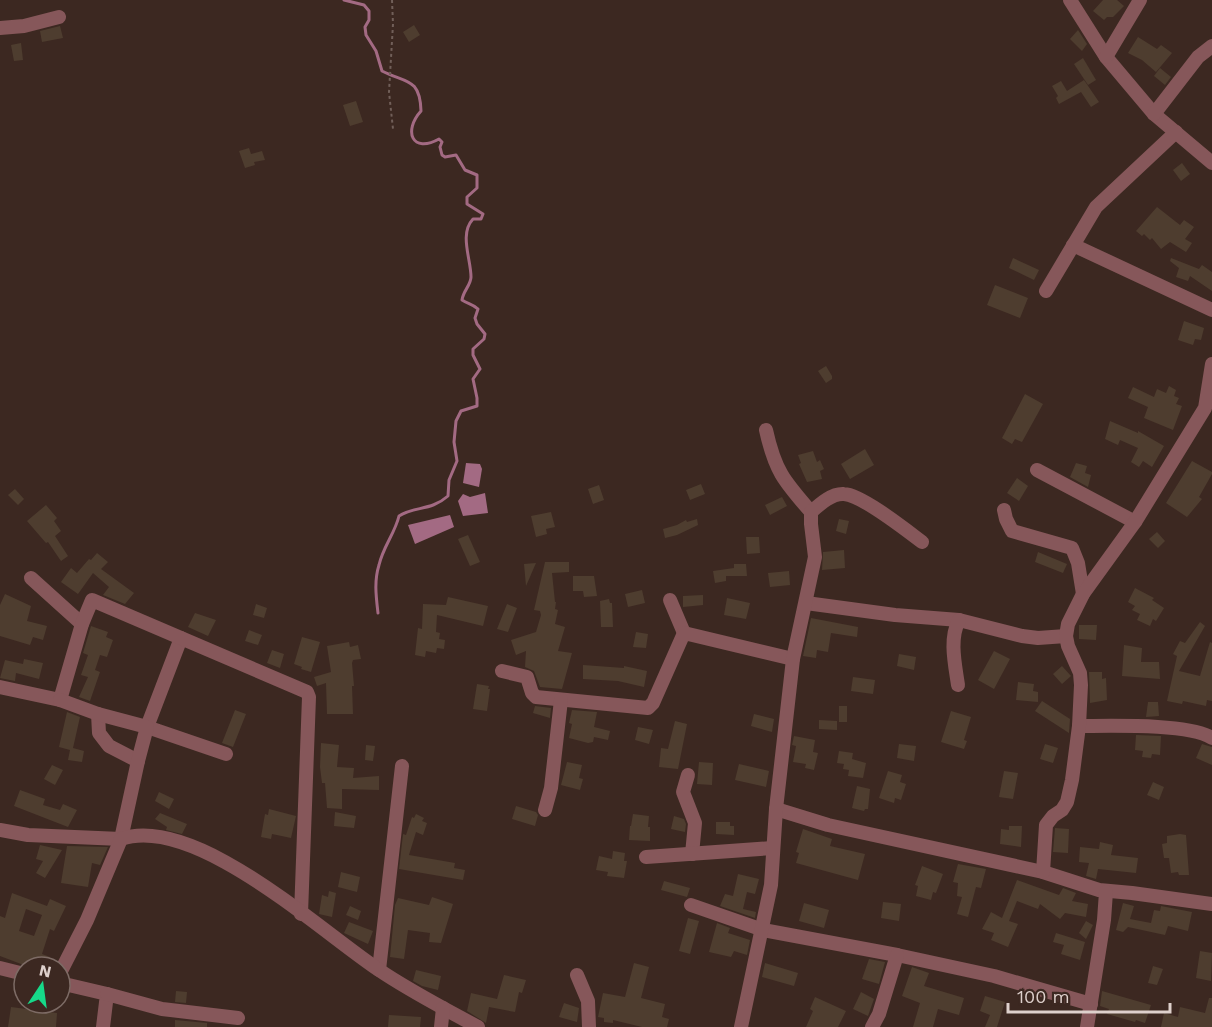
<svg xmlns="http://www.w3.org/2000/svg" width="1212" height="1027" viewBox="0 0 1212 1027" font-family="'Work Sans',sans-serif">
  <rect width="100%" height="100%" fill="#3c2821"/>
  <g fill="#a36a83">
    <polygon points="466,463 480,464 482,469 479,487 463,483"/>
    <polygon points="485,493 488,513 463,516 458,501 463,494 470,497"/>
    <polygon points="450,515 454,527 415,544 408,525"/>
  </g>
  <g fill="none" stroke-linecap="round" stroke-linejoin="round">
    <path stroke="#a36a83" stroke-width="3" d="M344 0 364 5 369 11V20L365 27 366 35 376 51 382 71C405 83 420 77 421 111 403 131 412 154 439 139L442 142 440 147 442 155 445 157 456 155 465 170 477 175V188L467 197V204L483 214 481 219H473C459 234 471 259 471 277 471 285 463 291 462 300 468 304 473 304 478 309L475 318 477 324 485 334 484 339 473 349V355L480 369 473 379 477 398V406L461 411 456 421 454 442 457 461 449 480 448 496C431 511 415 506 399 516 395 533 383 547 379 565 374 581 376 596 378 613"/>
  </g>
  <g fill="#4e3d2f" fill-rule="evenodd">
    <polygon points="1103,0 1117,0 1124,6 1113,17 1107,17 1104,20 1093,11"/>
    <polygon points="414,25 420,35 409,42 403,32"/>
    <polygon points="60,26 63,38 42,42 40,31"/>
    <polygon points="1078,30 1087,44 1082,51 1070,39"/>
    <polygon points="1138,37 1157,49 1161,45 1172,53 1156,72 1142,60 1128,53"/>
    <polygon points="21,43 23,60 14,61 11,45"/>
    <polygon points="1083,58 1096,80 1088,85 1074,64"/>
    <polygon points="1160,68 1171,77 1165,85 1154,76"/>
    <polygon points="1084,80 1099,102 1091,107 1081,92 1059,104 1056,98 1058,96 1052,86 1061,81 1067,91"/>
    <polygon points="356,101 363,122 350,126 343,105"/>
    <polygon points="249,148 251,154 262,151 265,160 254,162 255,165 245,168 239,151"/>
    <polygon points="1182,163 1190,174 1181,181 1173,170"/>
    <polygon points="1157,207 1180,225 1184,220 1194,227 1185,239 1192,243 1186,252 1170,242 1161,249 1152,238 1150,240 1144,234 1142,236 1136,231"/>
    <polygon points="1013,258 1039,270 1034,280 1009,268"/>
    <polygon points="1171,258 1199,269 1202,265 1212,272 1212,291 1190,276 1188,281 1176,277 1179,268 1170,261"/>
    <polygon points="995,285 1028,298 1020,318 987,305"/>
    <polygon points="1184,321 1204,328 1201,340 1195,339 1193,345 1178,340"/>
    <polygon points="826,366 832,376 832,379 826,383 818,371"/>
    <polygon points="1169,386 1176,390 1174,396 1179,398 1176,404 1182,406 1173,430 1144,418 1148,407 1128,398 1133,387 1154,397 1157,389 1166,393"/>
    <polygon points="1025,394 1043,404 1022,442 1015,439 1012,444 1002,438"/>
    <polygon points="1110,421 1138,433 1138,431 1164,446 1152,467 1143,461 1139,467 1131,462 1138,448 1120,440 1118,445 1105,439"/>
    <polygon points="865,449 874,465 850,479 841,464"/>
    <polygon points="813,451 817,462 820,460 824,469 820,471 822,479 807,482 799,464 801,463 798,455"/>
    <polygon points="1192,461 1212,472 1212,474 1199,497 1202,499 1187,517 1166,503"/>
    <polygon points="1076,463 1087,466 1085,473 1091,475 1088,487 1070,477"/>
    <polygon points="1017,478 1028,486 1019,501 1007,493"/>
    <polygon points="701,484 705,494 690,500 686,490"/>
    <polygon points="599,485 604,500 593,504 588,489"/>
    <polygon points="15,489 24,499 18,505 8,495"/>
    <polygon points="782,497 787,506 770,515 765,505"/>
    <polygon points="46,505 57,518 54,521 61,531 55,536 68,556 61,561 48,542 46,543 27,521"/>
    <polygon points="551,512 555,527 546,529 547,534 536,537 531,516"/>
    <polygon points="697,519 698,525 677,535 665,538 663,529 677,525 686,520 687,522"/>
    <polygon points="839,519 849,521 846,534 836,531"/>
    <polygon points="1157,532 1165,541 1158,548 1149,539"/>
    <polygon points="468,535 480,562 470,566 458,539"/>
    <polygon points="746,537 759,537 760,553 747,554"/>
    <polygon points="844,550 845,568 822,570 823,552"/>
    <polygon points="1038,552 1067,564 1063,573 1035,562"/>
    <polygon points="97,553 108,562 101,569 134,593 125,604 103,595 109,587 93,573 78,594 61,582 71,568 77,573 89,559 91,560"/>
    <polygon points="545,562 569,562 569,572 552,573 555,602 556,602 555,609 558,610 555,624 565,627 558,651 572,653 562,689 540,687 534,671 525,667 526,651 516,655 511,640 536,632 541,615 540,611 534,610"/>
    <polygon points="536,563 526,586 524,564"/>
    <polygon points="734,564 746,564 747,576 726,576 726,581 715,583 713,571 734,568"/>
    <polygon points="789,571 790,585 770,587 768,573"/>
    <polygon points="573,576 594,576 597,596 584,597 583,591 573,591"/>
    <polygon points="1135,588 1154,598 1152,600 1164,608 1156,621 1153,619 1150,626 1137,620 1140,614 1132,610 1135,606 1128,602"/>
    <polygon points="642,590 645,603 628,607 625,594"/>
    <polygon points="5,594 31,606 27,621 47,626 43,640 33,637 30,645 0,636 0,605"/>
    <polygon points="703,595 703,605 683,607 683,596"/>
    <polygon points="448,597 488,606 483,626 437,615 436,632 440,633 439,639 445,640 444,649 437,648 436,653 426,651 425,657 415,655 418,628 422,629 423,604 446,605"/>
    <polygon points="727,598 750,603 746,619 724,615"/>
    <polygon points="609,599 610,603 612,603 613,627 601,627 600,601"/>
    <polygon points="256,604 267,608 264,618 253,615"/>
    <polygon points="507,604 517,608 508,632 497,629"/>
    <polygon points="195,613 216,620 208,636 188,627"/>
    <polygon points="811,618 858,627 857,637 831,633 828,652 817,650 816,658 803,656"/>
    <polygon points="1200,622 1205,626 1179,671 1200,676 1210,642 1212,643 1212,701 1207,700 1206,706 1183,701 1182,704 1167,701 1177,656 1173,654 1180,641 1185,643"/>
    <polygon points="1079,625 1097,625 1096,640 1079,639"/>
    <polygon points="91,626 108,632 106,637 113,640 107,657 100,655 95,670 100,672 90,701 79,697 88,677 81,675 88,655 83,653"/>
    <polygon points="249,630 262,635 258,645 245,641"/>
    <polygon points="636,632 648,634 646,648 633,647"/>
    <polygon points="302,637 320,642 311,672 301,669 302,667 294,664"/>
    <polygon points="349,642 350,647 358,645 361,659 353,660 352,663 354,686 352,686 353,714 327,714 326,683 317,686 314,677 331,672 327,646"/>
    <polygon points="1124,645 1142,648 1141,662 1159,662 1160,679 1122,676"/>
    <polygon points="272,650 284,654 280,668 267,663"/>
    <polygon points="994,651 1010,659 994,689 978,680"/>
    <polygon points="899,654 916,657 914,670 897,666"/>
    <polygon points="24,659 43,663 39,679 16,673 15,681 0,678 5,660 23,664"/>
    <polygon points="583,665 624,668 624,666 647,671 644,687 618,681 583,679"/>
    <polygon points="1062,666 1071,676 1062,684 1053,674"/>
    <polygon points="1089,672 1102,672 1102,679 1106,678 1107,700 1090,703"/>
    <polygon points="853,677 875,680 873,694 851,691"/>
    <polygon points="1018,682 1034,684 1033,691 1038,692 1038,702 1016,700"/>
    <polygon points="477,684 489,686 488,689 490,689 487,711 473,709"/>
    <polygon points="1042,701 1070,719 1069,733 1035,711"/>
    <polygon points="1148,702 1158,702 1159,716 1146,717"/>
    <polygon points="535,706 551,708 550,718 533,713"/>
    <rect x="839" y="706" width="8" height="16"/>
    <polygon points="235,710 246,714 233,747 222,743"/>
    <polygon points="572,710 597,712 594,727 610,731 608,740 594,737 593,742 588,743 569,738 572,724 569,723"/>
    <polygon points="951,711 971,717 964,740 967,741 964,749 941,742"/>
    <polygon points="67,712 80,717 73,748 84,751 82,762 68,760 70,750 59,747"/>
    <polygon points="754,714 774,719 772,732 751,726"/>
    <polygon points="819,720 837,721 837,730 819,729"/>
    <polygon points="675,721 687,724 678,769 659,767 661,748 668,749"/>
    <polygon points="638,727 653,730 649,744 635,740"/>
    <polygon points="1136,735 1161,736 1160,755 1152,754 1151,758 1142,757 1143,751 1135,750"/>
    <polygon points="794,736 815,740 813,752 818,753 814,770 805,768 806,764 793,762 796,746 792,745"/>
    <polygon points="321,743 339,745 337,767 354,768 353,778 379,776 379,790 342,789 342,809 327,808 325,783 322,783 320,767"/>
    <polygon points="899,744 916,746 914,761 897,758"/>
    <polygon points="1045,744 1058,748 1053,763 1040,759"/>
    <polygon points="1202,744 1212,747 1212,765 1196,758"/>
    <polygon points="366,745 375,746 373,761 365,760"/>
    <polygon points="839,751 853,753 852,759 866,763 863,778 848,776 849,770 843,769 844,764 837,763"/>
    <polygon points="567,762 582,765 579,778 583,779 580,790 561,785"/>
    <polygon points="699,762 713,763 712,785 697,784"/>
    <polygon points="739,764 769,771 766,787 735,780"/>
    <polygon points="52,765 63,770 55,785 44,779"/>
    <polygon points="888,771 902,775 900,782 906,784 901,800 895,798 894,803 879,798"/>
    <polygon points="1004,771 1018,773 1013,799 999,797"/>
    <polygon points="1153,782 1164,787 1159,800 1147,795"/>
    <polygon points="857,786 870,789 868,809 865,809 864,811 852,808"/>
    <polygon points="20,790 45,799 43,805 60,810 63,804 77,810 68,827 14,806"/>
    <polygon points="159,792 174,799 169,809 155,801"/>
    <polygon points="516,806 536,812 538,815 535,826 512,819"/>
    <polygon points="269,809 296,816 291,838 272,834 271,839 261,837 265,814 268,815"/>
    <polygon points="335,812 356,816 354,828 334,826"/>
    <polygon points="160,813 187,824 182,834 166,830 167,827 155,819"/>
    <polygon points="416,814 424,818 422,821 427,823 423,835 416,832 409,855 455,863 454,868 465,870 463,880 399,869 403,834 406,835 412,817 414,818"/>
    <polygon points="633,814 649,816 648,827 650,827 650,841 629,840 630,826 631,826"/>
    <polygon points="674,816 684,819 686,824 685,832 671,829"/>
    <polygon points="716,822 730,822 730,826 734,826 734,835 716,834"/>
    <polygon points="1009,826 1022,826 1021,847 1000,844 1001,829 1009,830"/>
    <polygon points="1055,828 1069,829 1068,853 1053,852"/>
    <polygon points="803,829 832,839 830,846 865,854 858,880 796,863 799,853 796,852"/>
    <polygon points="1180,834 1186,835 1189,875 1179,875 1178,872 1171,873 1169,858 1164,858 1162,844 1167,843 1167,836"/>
    <polygon points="1100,842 1113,845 1111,855 1138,858 1136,873 1098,869 1096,879 1086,876 1089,863 1079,862 1080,847 1099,849"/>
    <polygon points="40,845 62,850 45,878 36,873 43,861 36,859"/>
    <polygon points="67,846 108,847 100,865 92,863 88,887 61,883"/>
    <polygon points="613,851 625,853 624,861 627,861 624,878 607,876 608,872 596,870 599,856 612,859"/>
    <polygon points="958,864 986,869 981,888 976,887 968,917 957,914 962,897 957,896 958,883 953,882"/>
    <polygon points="922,866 943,874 936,893 933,892 931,900 916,896 918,886 915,885"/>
    <polygon points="341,872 360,877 357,892 338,887"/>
    <polygon points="738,874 759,879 755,894 747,892 743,909 756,912 755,918 720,906 725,894 733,896"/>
    <polygon points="1017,880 1059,895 1063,888 1076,893 1072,901 1088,904 1086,917 1065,913 1060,919 1040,904 1038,909 1017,901 1009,921 1018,924 1008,947 991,940 994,933 982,929 991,912 1002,918"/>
    <polygon points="664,881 690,888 687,897 661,890"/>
    <polygon points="329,891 336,893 332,917 319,914 322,895 328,897"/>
    <path d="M12 893 47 906 50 899 66 906 54 931 50 929 42 954 50 957 47 967H29L0 956V916L5 918ZM26 909 42 915 34 936 19 931Z"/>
    <polygon points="432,897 453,904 441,943 429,942 430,933 408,930 404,959 390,957 395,905 398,898 429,905"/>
    <polygon points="883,902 901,904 899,921 881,918"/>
    <polygon points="804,903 829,910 824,928 799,921"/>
    <polygon points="1123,903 1134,906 1130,919 1151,923 1154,910 1160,911 1161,906 1192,912 1188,931 1168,926 1165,935 1128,927 1123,932 1116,930"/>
    <polygon points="350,906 361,911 358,920 346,915"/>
    <polygon points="688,918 699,921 690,954 679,951"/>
    <polygon points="1086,921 1093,925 1086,939 1079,933"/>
    <polygon points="349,922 373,931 368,944 344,933"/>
    <polygon points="717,923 730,928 728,933 750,940 747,955 734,951 731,957 709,952"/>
    <polygon points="1056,933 1085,942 1080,960 1061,954 1064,945 1053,942"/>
    <polygon points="1200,951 1212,953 1211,981 1196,978"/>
    <polygon points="869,959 885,962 879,984 862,979"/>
    <polygon points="634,963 649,967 641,998 665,1004 662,1017 669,1019 667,1027 642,1027 613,1020 613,1023 604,1022 604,1018 598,1017 603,993 625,997"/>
    <polygon points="765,963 798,973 794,986 762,977"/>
    <polygon points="1153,966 1163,969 1157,985 1148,983"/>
    <polygon points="912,967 929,973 924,986 964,998 959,1015 938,1009 933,1027 913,1027 920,1003 902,996"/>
    <polygon points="416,970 441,976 438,990 422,986 413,981"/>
    <polygon points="504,975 526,980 522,993 519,992 515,1012 489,1007 486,1023 467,1011 471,993 497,999"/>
    <polygon points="176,991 187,992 186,1003 175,1002"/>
    <polygon points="1102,991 1151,1005 1145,1023 1136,1020 1135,1022 1107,1014 1109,1009 1100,1006"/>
    <polygon points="861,992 874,999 868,1016 853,1009"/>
    <polygon points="985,996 1005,1002 997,1027 985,1027 990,1015 980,1011"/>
    <polygon points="815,997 846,1011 838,1027 806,1027 813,1011 810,1009"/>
    <polygon points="1209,998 1212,998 1212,1027 1161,1027 1164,1013 1178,1017 1180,1007 1205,1013"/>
    <polygon points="564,1003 579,1008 577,1022 559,1017"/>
    <polygon points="11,1007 57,1013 56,1027 8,1027"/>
    <polygon points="389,1015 421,1017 420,1027 388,1027"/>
    <polygon points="175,1020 207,1023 207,1027 175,1027"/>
  </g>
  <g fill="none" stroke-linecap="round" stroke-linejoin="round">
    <polyline stroke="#715f59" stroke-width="2" stroke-dasharray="3 3" stroke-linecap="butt" points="392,0 393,24 389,92 393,129"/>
    <g stroke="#86575a" stroke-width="14">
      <polyline points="1070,0 1106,57 1154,114 1212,163"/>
      <polyline points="0,28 24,26 59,17"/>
      <polyline points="1106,57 1140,0"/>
      <polyline points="1154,114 1198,57 1212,46"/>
      <polyline points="1073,245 1212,310"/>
      <polyline points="1046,291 1096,207 1176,132"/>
      <path d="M766 430C775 471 784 481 811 512"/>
      <polyline points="1037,470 1135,522"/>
      <polyline points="1004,510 1006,519 1012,531 1072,548 1078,563 1083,594"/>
      <polyline points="31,578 82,624"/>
      <polyline points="670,600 684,633"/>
      <polyline points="806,603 895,615 959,620 1022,636 1038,638 1066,636"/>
      <polyline points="181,638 147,727 226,754"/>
      <polyline points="502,671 527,677 532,693 536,697 648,708 653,703 684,633 793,659"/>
      <path d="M958 685C955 664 949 639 959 620"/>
      <polyline points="0,687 60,700 82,624 92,600 307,692 309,697 301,914"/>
      <polyline points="98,714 99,733 109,746 138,761"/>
      <path d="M1079 726C1108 726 1189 723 1212 738"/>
      <polyline points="688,775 683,792 695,823 692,854"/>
      <polyline points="776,809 828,825 1043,872 1099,890 1132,893 1212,904"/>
      <polyline points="545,810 551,788 561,700"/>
      <polyline points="0,830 28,835 121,839 138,761 147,727 98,714 60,700"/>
      <polyline points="646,857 773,848"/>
      <polyline points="1043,872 1046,825 1053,816 1062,810 1067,802 1072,780 1079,726 1081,685 1080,673 1068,646 1066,636 1068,624 1083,594 1135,522 1205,408 1212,364"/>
      <polyline points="691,905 763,930 897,955 994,976 1091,1004"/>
      <polyline points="0,968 24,974"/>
      <polyline points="379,970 402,766"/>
      <path d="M60 973 87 920 121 839C195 814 319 930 379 970 410 991 445 1009 478 1027"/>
      <polyline points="577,975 588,1001 589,1027"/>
      <polyline points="60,983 107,994 103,1027"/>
      <polyline points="107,994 162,1009 238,1018"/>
      <polyline points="441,1027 443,1008"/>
      <path d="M741 1027 771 885 776 809 793 659 815 557 811 524V512C820 504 832 493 844 494 862 495 906 530 922 542"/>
      <polyline points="872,1027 879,1014 897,955"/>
      <polyline points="1087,1027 1104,920 1106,892"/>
    </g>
  </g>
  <g transform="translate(42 985) rotate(13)"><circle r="28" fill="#3c2821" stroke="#7d6b65" stroke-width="1.5"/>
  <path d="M0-4.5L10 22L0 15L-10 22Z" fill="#16d989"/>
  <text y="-9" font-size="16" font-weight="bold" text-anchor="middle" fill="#ded0cc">N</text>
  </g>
  <path d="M1008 1003v9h162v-9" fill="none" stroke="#ded0cc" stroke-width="3"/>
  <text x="1017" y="1003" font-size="18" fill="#ded0cc" stroke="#3c2821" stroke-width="4.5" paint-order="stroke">100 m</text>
</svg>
